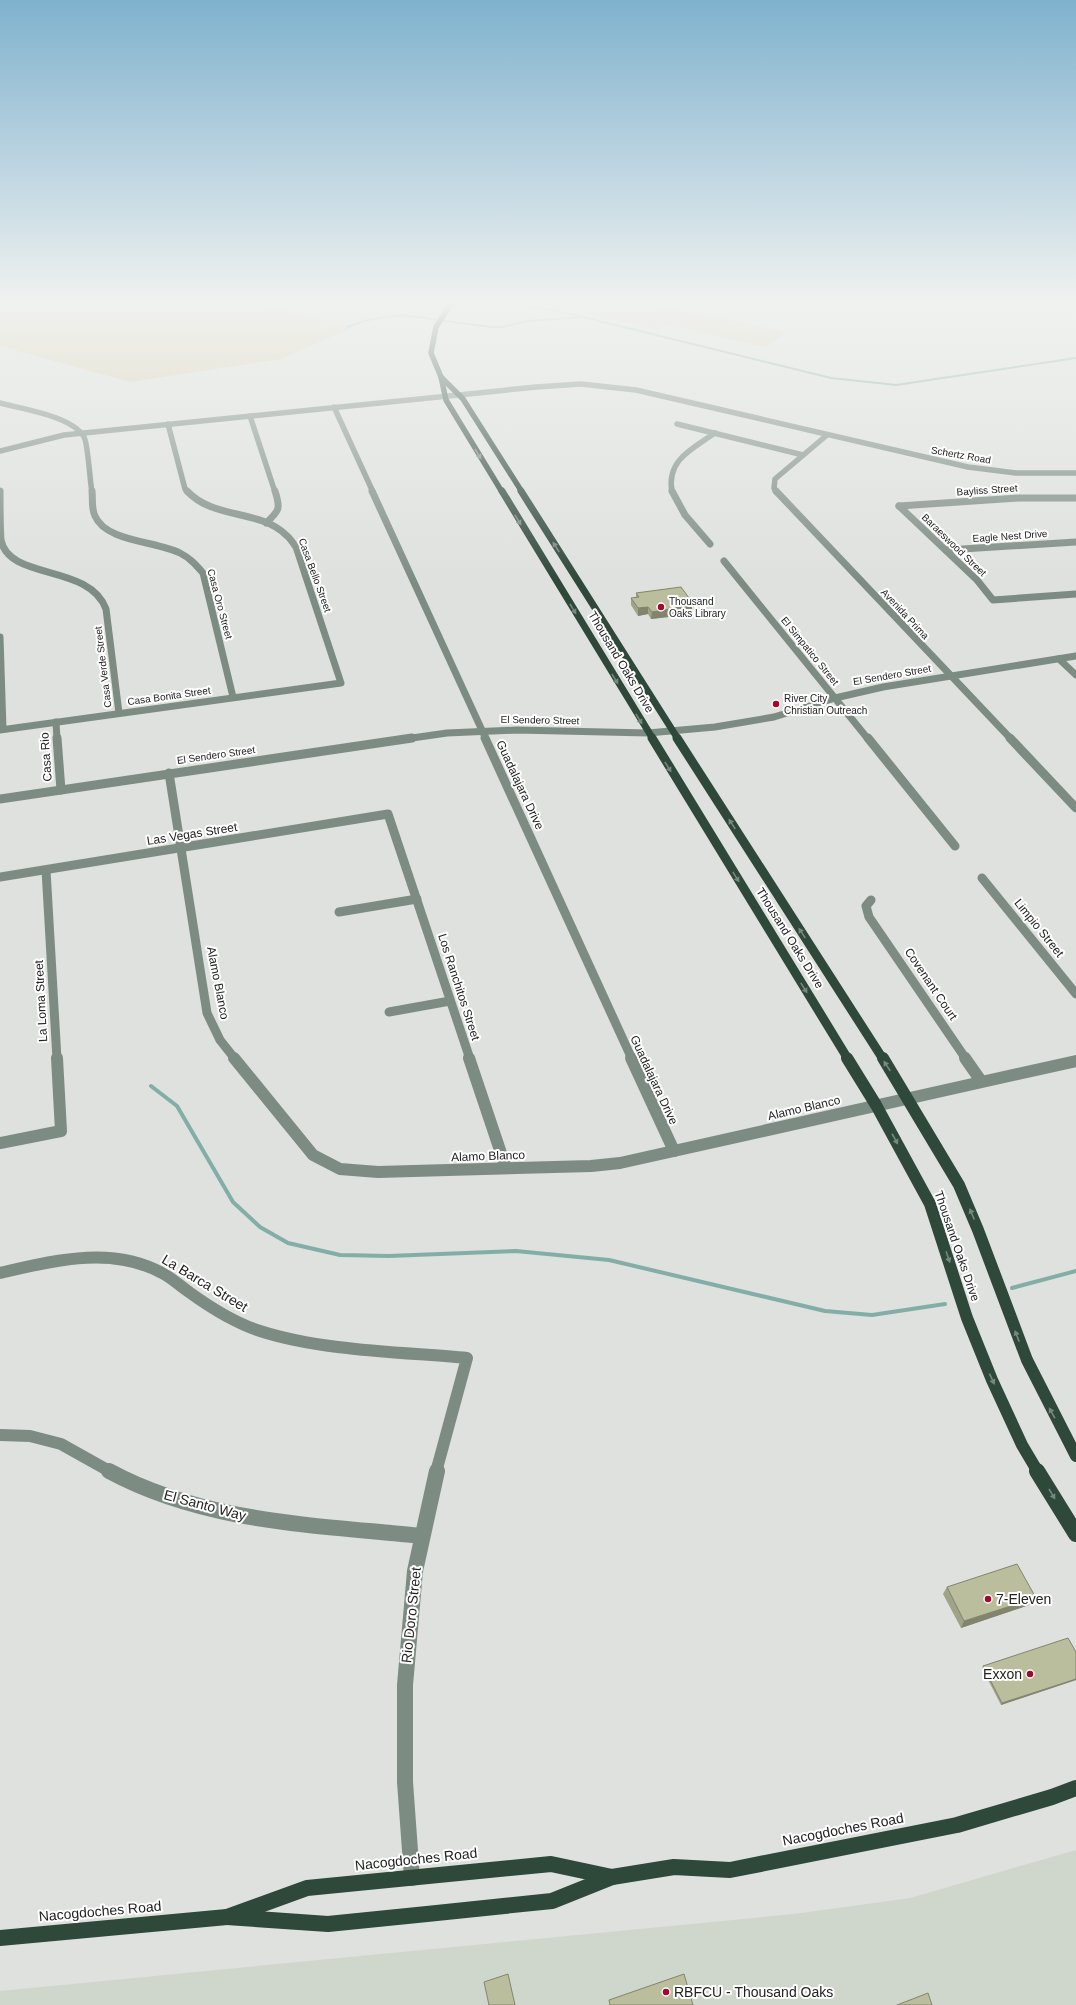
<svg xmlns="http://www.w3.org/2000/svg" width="1076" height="2005" viewBox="0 0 1076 2005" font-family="Helvetica,sans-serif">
  <rect width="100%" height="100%" fill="#dee1dd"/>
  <polygon fill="#cfd7cd" points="1076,1850 1076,2005 0,2005 0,1991 794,1914 910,1898"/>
  <g fill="#dbcead">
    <polygon points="0,301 270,301 274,303 268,306 354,327 281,359 130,382 0,346"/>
    <polygon points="551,301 635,301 787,332 765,347 666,325 659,330 556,307 556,302"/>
  </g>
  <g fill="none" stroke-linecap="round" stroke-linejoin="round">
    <g stroke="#83aea7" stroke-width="2">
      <polyline points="480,302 554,310 831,378 896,385 1076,358"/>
      <polyline points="347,327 368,320 402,315 491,327 502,327 528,321 583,317"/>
    </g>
    <g stroke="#83aea7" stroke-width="4">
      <polyline points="151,1086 177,1106 233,1202 260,1227 288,1243 340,1255 389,1256 516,1251 609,1260 825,1311 872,1315 945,1304"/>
      <polyline points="1012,1288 1076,1271"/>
    </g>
    <g stroke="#7d8c83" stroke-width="5.5">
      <path d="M0 403C22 409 72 416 84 437 88 443 90 483 92 492"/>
      <polyline points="334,407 373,492"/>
      <polyline points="250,416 275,492"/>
      <polyline points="168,424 185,489 188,492"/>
      <polyline points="677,424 803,455"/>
      <polyline points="0,451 64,435 536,387 581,384 636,390 968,467 1016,473 1076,473"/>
      <path d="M672 492C666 460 692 449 715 433"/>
      <polyline points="776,492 774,488 775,479 827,435"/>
    </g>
    <g stroke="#7d8c83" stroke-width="7">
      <path d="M0 491C0 507 0 525 1 540 9 581 89 563 106 609L119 713"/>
      <path d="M92 491C93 499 91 508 95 516 106 542 157 541 180 553 190 558 196 565 203 573L233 697"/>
      <polyline points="372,491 486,739"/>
      <polyline points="672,491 685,515 710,544"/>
      <polyline points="776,491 1011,739"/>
      <polyline points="899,506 977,580 993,600 1076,594"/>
      <polyline points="899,506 1019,498 1076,498"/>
      <path d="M266 523C279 511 281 509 275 491"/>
      <polyline points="946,550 1076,542"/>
      <polyline points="724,561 868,739"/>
      <polyline points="0,637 3,729"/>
      <polyline points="1059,659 1076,675"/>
      <polyline points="56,722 57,739"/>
      <path d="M0 730 341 683 296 547C293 543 290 538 286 535 260 509 214 520 187 491"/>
      <polyline points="405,739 447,733 517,730 648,733 715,727 774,717 835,698 883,687 1076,656"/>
    </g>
    <g stroke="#7d8c83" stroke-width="9">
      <polyline points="57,738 61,790"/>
      <polyline points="485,738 632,1059"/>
      <polyline points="868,738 955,846"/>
      <polyline points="1010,738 1076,808"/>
      <polyline points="169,773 207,1013 220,1040 235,1059"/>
      <polyline points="0,799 412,738"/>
      <polyline points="46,870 57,1059"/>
      <polyline points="0,877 388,814 470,1059"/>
      <polyline points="982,878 1076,994"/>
      <polyline points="871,900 866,906 869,917 966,1059"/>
      <polyline points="339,912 417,899"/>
      <polyline points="389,1012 450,1001"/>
    </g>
    <g stroke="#7d8c83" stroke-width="12">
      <polyline points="234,1058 313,1155 340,1169 378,1172 591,1166 620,1163 1076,1061"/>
      <polyline points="469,1058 506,1168"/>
      <polyline points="631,1058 674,1151"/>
      <polyline points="965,1058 981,1081"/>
      <polyline points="0,1143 61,1131 57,1058"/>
      <path d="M0 1273C53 1261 111 1245 162 1273 172 1278 180 1286 189 1292 211 1308 235 1323 260 1331 322 1351 402 1352 467 1358L436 1472"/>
      <polyline points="0,1435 30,1436 61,1444 111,1472"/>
    </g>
    <g stroke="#7d8c83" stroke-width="16">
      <path d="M109 1471C205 1523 316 1525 422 1536"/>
      <polyline points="412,1878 405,1782 405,1685 415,1571 437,1471"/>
    </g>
    <g stroke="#2e483a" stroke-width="5.5">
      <polyline points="453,301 436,327 431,353 441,377 446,400 502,492"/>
      <polyline points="441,377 463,399 522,492"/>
    </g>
    <g stroke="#2e483a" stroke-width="7">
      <polyline points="502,491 653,739"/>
      <polyline points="521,491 678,739"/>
    </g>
    <g stroke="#2e483a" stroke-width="9">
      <polyline points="652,738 848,1059"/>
      <polyline points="677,738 883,1059"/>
    </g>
    <g stroke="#2e483a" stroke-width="12">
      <polyline points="847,1058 876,1105 930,1204 967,1318 992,1380 1022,1445 1038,1472"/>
      <polyline points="883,1058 959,1185 978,1230 1027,1360 1076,1456"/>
    </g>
    <g stroke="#2e483a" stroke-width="16">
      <polyline points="1037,1471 1076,1534"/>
      <polygon points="551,1864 612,1877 552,1901 427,1914 328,1924 227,1917 307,1888"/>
      <polyline points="612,1877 674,1867 730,1870 957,1825 1052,1797 1076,1788"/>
      <polyline points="0,1938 227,1917"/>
    </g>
  </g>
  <g fill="#a0a386">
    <polygon points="636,593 692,602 692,609 677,611 677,616 651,619 648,614 638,616 631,605 631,598 636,598"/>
    <polygon points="947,1587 1032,1604 961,1628 943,1594"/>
    <polygon points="1076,1652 1076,1680 1001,1705 982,1668 983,1666"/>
  </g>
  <g fill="#82856d">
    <polygon points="692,602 692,609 677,611 677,616 651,619 652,612 675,604"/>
    <polygon points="648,607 648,614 638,616 638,608"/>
    <polygon points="1036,1598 1032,1604 961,1628 964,1621"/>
    <polygon points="1076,1679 1076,1680 1001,1705 1002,1703"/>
  </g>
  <g fill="#babe9c" stroke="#82856d">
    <polygon points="681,587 692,602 675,604 677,608 652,612 648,607 638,608 631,598 639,597 636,593"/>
    <polygon points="1017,1564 1036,1598 964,1621 947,1587"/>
    <polygon points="1068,1638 1076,1652 1076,1679 1002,1703 983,1666"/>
    <polygon points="508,1974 515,2005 489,2005 484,1982"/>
    <polygon points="684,1974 693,2005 610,2005 609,2000"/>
    <polygon points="928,1993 932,2005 897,2005"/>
  </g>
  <defs><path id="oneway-solid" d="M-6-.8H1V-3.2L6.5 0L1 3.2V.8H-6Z"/></defs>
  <g fill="#77887f">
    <use href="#oneway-solid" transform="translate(478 454) rotate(59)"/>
    <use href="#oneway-solid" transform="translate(518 520) rotate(59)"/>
    <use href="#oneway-solid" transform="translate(556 547) rotate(-122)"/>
    <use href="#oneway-solid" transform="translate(573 609) rotate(59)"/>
    <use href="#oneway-solid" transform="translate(615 679) rotate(59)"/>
    <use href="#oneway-solid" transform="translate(639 719) rotate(59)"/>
    <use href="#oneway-solid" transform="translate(668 767) rotate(58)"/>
    <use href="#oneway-solid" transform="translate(732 824) rotate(-123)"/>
    <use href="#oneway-solid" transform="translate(736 877) rotate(58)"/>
    <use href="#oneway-solid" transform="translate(802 933) rotate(-123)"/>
    <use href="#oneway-solid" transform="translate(804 988) rotate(58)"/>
    <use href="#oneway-solid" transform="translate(887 1066) rotate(-123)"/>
    <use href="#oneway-solid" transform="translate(895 1139) rotate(61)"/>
    <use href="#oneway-solid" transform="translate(972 1214) rotate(-113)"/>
    <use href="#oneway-solid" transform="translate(948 1257) rotate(71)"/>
    <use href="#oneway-solid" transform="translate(1017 1336) rotate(-111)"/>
    <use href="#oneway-solid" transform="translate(992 1379) rotate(65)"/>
    <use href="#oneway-solid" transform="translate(1052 1413) rotate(-119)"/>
    <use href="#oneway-solid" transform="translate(1052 1494) rotate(59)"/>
  </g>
  <linearGradient id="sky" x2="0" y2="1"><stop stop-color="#7fb2ce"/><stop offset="0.52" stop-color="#f0f2f0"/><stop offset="1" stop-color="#f0f2f0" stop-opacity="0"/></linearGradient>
  <rect width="1076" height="581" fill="url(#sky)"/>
  <g fill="#a4062e" stroke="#fff" stroke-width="1.5">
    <circle cx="661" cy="607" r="4"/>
    <circle cx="776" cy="704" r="4"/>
    <circle cx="988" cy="1599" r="4"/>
    <circle cx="1030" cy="1674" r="4"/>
    <circle cx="666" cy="1992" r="4"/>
  </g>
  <g text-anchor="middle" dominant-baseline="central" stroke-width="4" stroke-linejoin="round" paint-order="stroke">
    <g font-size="10" fill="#212221" stroke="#fff">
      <text transform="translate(961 455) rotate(10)">Schertz Road</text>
      <text transform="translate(987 490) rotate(-4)">Bayliss Street</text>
      <text transform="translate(1010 536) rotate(-4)">Eagle Nest Drive</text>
      <text transform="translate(954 545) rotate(44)">Baraeswood Street</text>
      <text transform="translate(315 575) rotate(70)">Casa Bello Street</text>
      <text transform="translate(220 604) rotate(75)">Casa Oro Street</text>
      <text transform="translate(905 614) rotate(47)">Avenida Prima</text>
      <text transform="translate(810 651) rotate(51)">El Simpatico Street</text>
      <text transform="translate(103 667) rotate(-97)">Casa Verde Street</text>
      <text transform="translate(892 675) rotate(-10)">El Sendero Street</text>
      <text transform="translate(169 696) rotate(-8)">Casa Bonita Street</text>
      <text transform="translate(540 720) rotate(1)">El Sendero Street</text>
      <text transform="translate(216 755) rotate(-8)">El Sendero Street</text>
    </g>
    <g font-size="10" fill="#212221" stroke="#fff" text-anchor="start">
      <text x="669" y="601">Thousand<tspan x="669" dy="12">Oaks Library</tspan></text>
      <text x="784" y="698">River City<tspan x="784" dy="12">Christian Outreach</tspan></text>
    </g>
    <g font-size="12" fill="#212221" stroke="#fff">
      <text transform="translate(621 662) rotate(59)">Thousand Oaks Drive</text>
      <text transform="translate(46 757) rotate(-94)">Casa Rio</text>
      <text transform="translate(520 785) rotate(65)">Guadalajara Drive</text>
      <text transform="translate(192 834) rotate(-9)">Las Vegas Street</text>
      <text transform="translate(1039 928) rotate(51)">Limpio Street</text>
      <text transform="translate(790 938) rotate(58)">Thousand Oaks Drive</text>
      <text transform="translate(218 983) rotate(79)">Alamo Blanco</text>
      <text transform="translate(931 984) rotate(56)">Covenant Court</text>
      <text transform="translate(459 987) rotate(72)">Los Ranchitos Street</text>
      <text transform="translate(41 1001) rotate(-93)">La Loma Street</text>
      <text transform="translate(654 1080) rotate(65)">Guadalajara Drive</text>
      <text transform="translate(804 1108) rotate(-13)">Alamo Blanco</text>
      <text transform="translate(488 1156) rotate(-2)">Alamo Blanco</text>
      <text transform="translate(957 1246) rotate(71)">Thousand Oaks Drive</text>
    </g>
    <g font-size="14" fill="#212221" stroke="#fff">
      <text transform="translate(205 1283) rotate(31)">La Barca Street</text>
      <text transform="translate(205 1505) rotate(15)">El Santo Way</text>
      <text transform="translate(411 1615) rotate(-84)">Rio Doro Street</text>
      <text transform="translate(843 1829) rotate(-11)">Nacogdoches Road</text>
      <text transform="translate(416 1859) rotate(-6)">Nacogdoches Road</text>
      <text transform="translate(100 1911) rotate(-5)">Nacogdoches Road</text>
    </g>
    <g font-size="14" fill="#212221" stroke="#fff" text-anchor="start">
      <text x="996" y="1599">7-Eleven</text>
      <text x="1022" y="1674" text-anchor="end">Exxon</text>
      <text x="674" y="1992">RBFCU - Thousand Oaks</text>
    </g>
  </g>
</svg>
